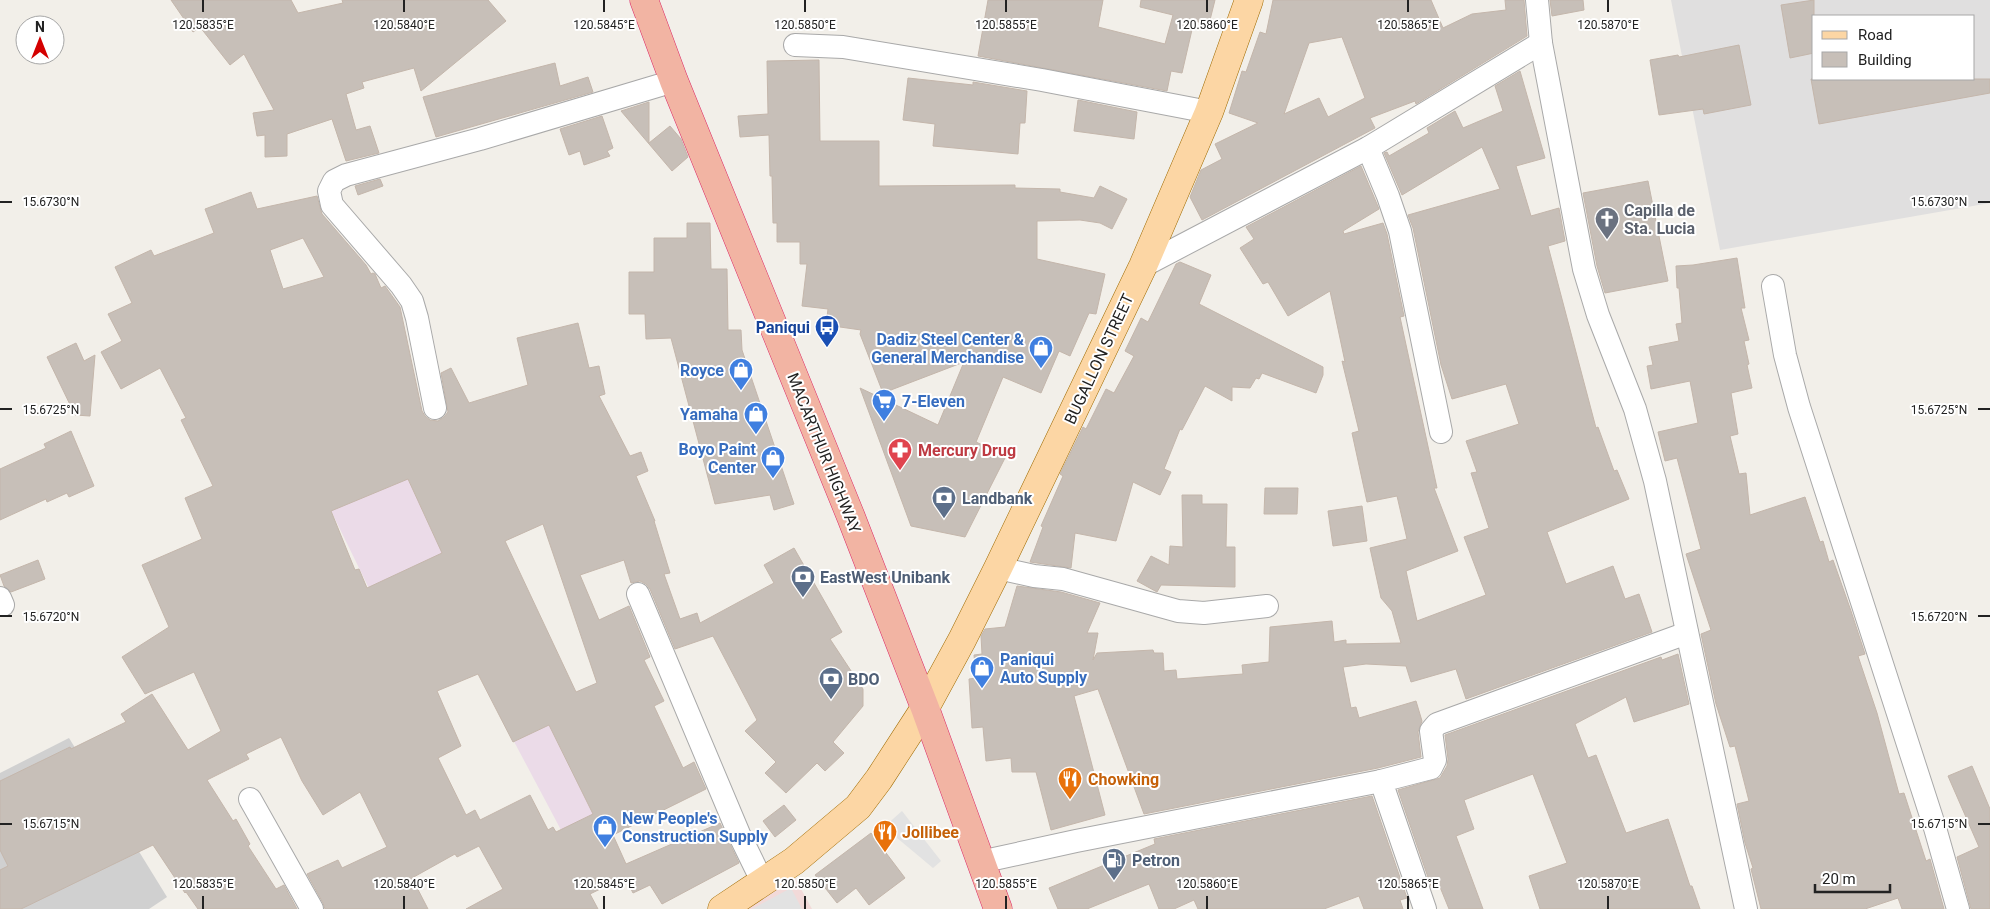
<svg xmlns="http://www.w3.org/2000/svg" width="1990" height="909" viewBox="0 0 1990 909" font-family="Roboto,sans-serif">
  <rect width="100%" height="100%" fill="#f2efe9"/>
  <path fill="#e0dfdf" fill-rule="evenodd" d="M1671 0H1990V203L1720 250ZM1814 16H1974V79H1814Z"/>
  <polygon fill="#f2dad9" points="795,878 812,909 738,909"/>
  <polygon fill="#ebdbe8" points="354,339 625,799 561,830 467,653 411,674 259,364"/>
  <polygon fill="#d0d0d0" points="69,738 167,897 149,909 0,909 0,773"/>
  <g fill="#e2e2e2">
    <polygon points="902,811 941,861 933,868 884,827"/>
    <polygon points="791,888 802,909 752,909"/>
  </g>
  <g fill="#c7bfb8" stroke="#c4b6ab" fill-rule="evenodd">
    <polygon points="171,0 291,0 298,13 343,3 342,0 488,0 506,21 421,91 414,68 362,82 364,88 346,94 356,130 370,126 379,153 346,161 332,119 287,134 287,156 265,157 265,135 257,136 253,113 274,110 244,54 230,65 200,27 193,32"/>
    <polygon points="988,0 1103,0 1098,27 1165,44 1173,15 1140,7 1141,0 1215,0 1209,24 1194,21 1182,73 1171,71 1167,91 978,56"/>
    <path d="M1273 0H1431L1443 28 1472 14 1506 10 1505 0H1524L1527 36 1416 104 1415 101 1370 118 1375 128 1202 220 1190 197 1201 170 1222 159 1215 144 1258 123 1229 113 1242 71 1246 72 1260 32 1266 34ZM1342 37 1365 98 1328 117 1319 98 1284 114 1309 43Z"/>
    <polygon points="1550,0 1583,0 1584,10 1552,16"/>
    <polygon points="1814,0 1814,53 1790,58 1781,5"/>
    <polygon points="1739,45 1751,105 1704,114 1703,109 1659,115 1650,60 1678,55 1679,57"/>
    <polygon points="819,60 820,141 879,141 879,186 1015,185 1015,188 1060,189 1060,192 1094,198 1100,186 1127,199 1112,229 1100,223 1080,220 1037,221 1037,259 1105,274 1096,314 1089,313 1070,356 1059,351 1041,393 1003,377 976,442 1006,456 965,537 911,526 860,388 938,425 964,362 883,393 860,334 861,330 826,325 828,309 802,306 807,264 800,264 800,242 777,242 777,223 773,223 772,176 770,176 769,135 740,137 738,116 768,114 767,61"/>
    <polygon points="555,63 560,86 588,77 593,92 436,137 423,97"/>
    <polygon points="1520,71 1545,158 1516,166 1531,216 1559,208 1565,241 1548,246 1596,428 1598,427 1614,471 1617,470 1629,499 1547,532 1566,584 1613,566 1625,599 1639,594 1652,632 1466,699 1456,669 1411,682 1406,666 1366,664 1343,667 1351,708 1356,707 1359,718 1416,701 1422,721 1418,732 1421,757 1378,768 1144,814 1098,689 1074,696 1105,815 1051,830 1036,772 1012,772 1011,758 986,761 983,727 972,728 969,679 976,678 974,655 982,654 981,636 985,629 1005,627 1017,586 1061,592 1100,603 1087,633 1098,633 1093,660 1097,653 1153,650 1154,653 1163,653 1164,671 1176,670 1177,679 1243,674 1242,665 1269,662 1270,627 1332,621 1334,642 1346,640 1346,644 1401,643 1392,611 1381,598 1370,548 1407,539 1397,496 1367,502 1352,433 1359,431 1342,361 1345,362 1330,291 1288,316 1268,282 1263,284 1240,248 1254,239 1246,227 1361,166 1379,209 1343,231 1344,234 1383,223 1387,234 1404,316 1400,317 1437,488 1434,488 1458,551 1406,571 1417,621 1486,595 1464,537 1489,528 1471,473 1477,472 1466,441 1519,424 1506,384 1452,399 1441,365 1413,228 1408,215 1500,189 1482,147 1402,195 1384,153 1387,152 1389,156 1429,133 1427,128 1455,111 1463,128 1503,111 1495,86"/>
    <polygon points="908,78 973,85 973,82 1027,91 1025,123 1020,123 1018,154 933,146 935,124 903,120"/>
    <polygon points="1811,79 1990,79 1990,93 1819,124"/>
    <polygon points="1078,100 1137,112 1134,139 1074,131"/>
    <polygon points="649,102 649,143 670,126 681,139 688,157 672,171 621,111"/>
    <polygon points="602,116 613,148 607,151 610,156 584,165 580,151 569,155 560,129"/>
    <polygon points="380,179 383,186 358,195 355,186"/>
    <polygon points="1648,181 1668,281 1605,293 1597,266 1583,193"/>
    <path d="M251 192 257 209 317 196 322 214 366 265 371 274 373 273 375 274 381 288 385 286 400 307 422 411 425 416 430 420 438 421 444 417 448 412 441 373 451 368 469 403 528 385 517 338 578 323 589 368 599 366 605 394 599 396 630 456 641 452 648 471 636 476 655 521H654L670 573 664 574 680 619 697 613 700 623 774 583 764 565 794 548 842 632 830 639 863 689V706L833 742 844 753 825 771 817 763 786 793 765 773 776 762 745 731 757 720 713 636 675 649 650 589 646 584 640 581 631 583 624 560 580 575 599 620 629 606 650 657 644 660 664 701 654 706 683 768 694 762 706 789 613 835 626 864 720 823 739 863 662 904 650 885 633 893 625 877 590 894 598 909H466L503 889 479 846 457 857 455 854 412 878 428 909H325L323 903 307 874 338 860 342 868 387 847 360 792 323 815 302 781 281 737 246 754 249 759 207 780 233 821 236 819 250 844 248 846 276 889 284 885 297 909H198L186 892 185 893 153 845 21 909H0V870L8 866 0 850V781L70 747 71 749 126 722 121 714 152 694 188 750 221 731 194 672 145 694 122 657 169 627 142 565 202 539 185 498 213 486 181 420 186 418 160 368 121 389 101 352 122 341 108 314 132 303 115 267 151 250 154 256 214 233 205 209ZM303 238 324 277 283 289 270 250ZM408 479 442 553 367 588 359 569 355 570 331 511ZM543 524 597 683 576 692 505 541ZM478 674 513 742 549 725 593 814 556 832 553 827 548 830 530 795 480 820 475 810 466 815 438 758 461 746 437 691Z"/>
    <polygon points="687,223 710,223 711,269 727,269 728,330 741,330 742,350 794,504 774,510 770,495 715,504 671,338 646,339 645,314 629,314 629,272 654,272 654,238 687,238"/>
    <polygon points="1737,258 1745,308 1741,308 1749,340 1744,341 1749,364 1747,365 1752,388 1731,393 1738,434 1730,436 1739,474 1746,473 1750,515 1805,497 1820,542 1823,541 1829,562 1833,560 1851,611 1865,654 1858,656 1877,713 1899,794 1904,793 1926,861 1930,859 1944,909 1902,909 1898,898 1865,909 1761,909 1751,869 1753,868 1745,843 1737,804 1749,801 1735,746 1730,747 1716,704 1701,634 1711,630 1686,554 1701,549 1677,458 1665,461 1658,432 1698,423 1690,381 1651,389 1647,366 1653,365 1649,347 1679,341 1676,324 1682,323 1679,288 1677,288 1676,266 1693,265"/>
    <polygon points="1180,262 1211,275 1199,304 1323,367 1323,375 1316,393 1262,373 1259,379 1256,378 1250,388 1232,387 1232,401 1205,386 1182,430 1180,429 1164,469 1171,472 1160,495 1133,482 1116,541 1075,533 1071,568 1030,562 1043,527 1041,526 1063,476 1060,474 1083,427 1086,429 1106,389 1114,393 1134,356 1125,351 1141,318 1148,322 1176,264"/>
    <polygon points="76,343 84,361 95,355 90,416 75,415 47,357"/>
    <polygon points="71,431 94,486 69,497 67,493 47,502 46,499 0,520 0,469 46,448 44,444"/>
    <polygon points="1265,488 1298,488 1297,514 1264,514"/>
    <polygon points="1182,495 1202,495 1202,504 1227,504 1226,547 1235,547 1235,587 1161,585 1157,592 1137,581 1151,556 1169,565 1170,546 1183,547"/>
    <polygon points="1362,506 1367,541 1333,546 1328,511"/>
    <polygon points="38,560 45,579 11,592 4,586 0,575"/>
    <polygon points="1678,654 1689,704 1634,722 1626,697 1575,724 1588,758 1596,755 1626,833 1668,819 1690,886 1692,886 1700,909 1540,909 1529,876 1567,863 1533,774 1464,800 1474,829 1456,836 1483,909 1449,909 1440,887 1432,889 1398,790 1440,778 1447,766 1448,759 1445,735 1661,657 1662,660"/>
    <polygon points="1972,766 1990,809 1990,909 1971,909 1957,857 1979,847 1948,776"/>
    <polygon points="1372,796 1407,898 1400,900 1403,909 1364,909 1359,896 1324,909 1198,909 1194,900 1174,909 1159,909 1149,884 1087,909 1058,909 1049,888 1155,844 1154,839"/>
    <polygon points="784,805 796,820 775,837 763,821"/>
    <polygon points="871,833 905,878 869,905 856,888 837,903 815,875"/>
  </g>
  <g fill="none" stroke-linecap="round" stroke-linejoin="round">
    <defs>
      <g id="minor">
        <polyline points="1537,0 1541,43 1584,269 1598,315 1635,409 1655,481 1746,909"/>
        <polyline points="795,45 843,47 1042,80 1209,112"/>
        <polyline points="1368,148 1388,196 1400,231 1441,432"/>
        <polyline points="1143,266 1368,148 1541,43"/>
        <polyline points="1773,286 1785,355 1799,407 1935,828 1958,909"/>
        <polyline points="435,408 417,318 412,301 401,285 332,205 329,191 334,181 346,175 480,139 674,81"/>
        <polyline points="998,568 1034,576 1063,579 1178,611 1204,613 1267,606"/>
        <polyline points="638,594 739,834 763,883"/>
        <polyline points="0,598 3,605"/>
        <polyline points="250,799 312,909"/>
        <polyline points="980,862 1076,841 1381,781"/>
        <polyline points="1425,909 1381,781 1431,768 1435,760 1431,731 1437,724 1687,633"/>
      </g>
      <polyline id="primary" points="722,909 794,861 858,807 879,779 925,708 962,640 998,568 1143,266 1209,112 1249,0"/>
      <polyline id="trunk" points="644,0 674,81 851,517 925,708 998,909"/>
    </defs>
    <use href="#minor" stroke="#a9a9a9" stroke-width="24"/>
    <use href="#primary" stroke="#a06b00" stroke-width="29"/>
    <use href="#trunk" stroke="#dc2a67" stroke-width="29"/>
    <use href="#minor" stroke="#fff" stroke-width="22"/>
    <use href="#primary" stroke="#fcd6a4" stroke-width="28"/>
    <use href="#trunk" stroke="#f2b4a3" stroke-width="28"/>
  </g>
  <path fill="none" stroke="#222" stroke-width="2" d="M203 0V12M404 0V12M604 0V12M805 0V12M1006 0V12M1207 0V12M1408 0V12M1608 0V12M0 202H12M1978 202H1990M0 409H12M1978 409H1990M0 616H12M1978 616H1990M0 824H12M1978 824H1990M203 896V909M404 896V909M604 896V909M805 896V909M1006 896V909M1207 896V909M1408 896V909M1608 896V909"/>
  <defs>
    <symbol id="church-pin" viewBox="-11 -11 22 30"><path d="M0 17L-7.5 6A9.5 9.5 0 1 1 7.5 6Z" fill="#6b7280" stroke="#fff"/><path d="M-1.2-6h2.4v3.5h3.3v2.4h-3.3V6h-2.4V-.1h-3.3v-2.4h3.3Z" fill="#fff"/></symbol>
    <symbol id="bus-pin" viewBox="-11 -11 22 30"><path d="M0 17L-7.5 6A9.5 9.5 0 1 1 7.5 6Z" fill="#1a4fb4" stroke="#fff"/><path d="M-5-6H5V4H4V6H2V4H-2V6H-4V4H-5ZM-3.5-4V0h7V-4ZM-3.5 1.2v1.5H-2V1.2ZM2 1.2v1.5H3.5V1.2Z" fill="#fff"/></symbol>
    <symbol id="shop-pin" viewBox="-11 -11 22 30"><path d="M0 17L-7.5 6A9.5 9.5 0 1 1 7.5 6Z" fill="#3f7fe0" stroke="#fff"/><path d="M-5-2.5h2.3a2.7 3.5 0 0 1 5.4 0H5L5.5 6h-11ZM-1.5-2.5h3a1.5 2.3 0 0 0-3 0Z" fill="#fff"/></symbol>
    <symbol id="supermarket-pin" viewBox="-11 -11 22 30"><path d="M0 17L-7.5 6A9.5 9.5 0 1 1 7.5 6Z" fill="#3f7fe0" stroke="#fff"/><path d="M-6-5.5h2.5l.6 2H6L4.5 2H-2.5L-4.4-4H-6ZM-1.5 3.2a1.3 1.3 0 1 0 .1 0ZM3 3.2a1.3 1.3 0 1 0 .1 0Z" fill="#fff"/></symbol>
    <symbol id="pharmacy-pin" viewBox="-11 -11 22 30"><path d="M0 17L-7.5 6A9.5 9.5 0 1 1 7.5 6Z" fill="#e0444e" stroke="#fff"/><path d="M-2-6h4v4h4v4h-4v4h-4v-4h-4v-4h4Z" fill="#fff"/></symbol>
    <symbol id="bank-pin" viewBox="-11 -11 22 30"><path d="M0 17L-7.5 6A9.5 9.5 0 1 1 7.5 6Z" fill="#5c6f8a" stroke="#fff"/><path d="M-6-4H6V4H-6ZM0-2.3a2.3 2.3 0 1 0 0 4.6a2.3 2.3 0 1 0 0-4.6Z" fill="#fff"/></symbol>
    <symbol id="restaurant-pin" viewBox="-11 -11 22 30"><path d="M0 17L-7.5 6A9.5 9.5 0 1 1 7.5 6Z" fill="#e8710a" stroke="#fff"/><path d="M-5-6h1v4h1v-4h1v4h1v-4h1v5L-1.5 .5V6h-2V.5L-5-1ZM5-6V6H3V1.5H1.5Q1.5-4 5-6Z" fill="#fff"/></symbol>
    <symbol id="fuel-pin" viewBox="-11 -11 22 30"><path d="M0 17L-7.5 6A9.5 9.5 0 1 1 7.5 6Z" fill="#5c6f8a" stroke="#fff"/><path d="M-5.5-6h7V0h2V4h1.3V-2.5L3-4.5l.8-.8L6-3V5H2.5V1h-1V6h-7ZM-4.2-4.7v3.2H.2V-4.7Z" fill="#fff"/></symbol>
  </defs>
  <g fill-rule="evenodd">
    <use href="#church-pin" x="1593" y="205" width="28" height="38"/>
    <use href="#bus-pin" x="813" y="313" width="28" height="38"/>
    <use href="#shop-pin" x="1027" y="334" width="28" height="38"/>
    <use href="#shop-pin" x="727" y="356" width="28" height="38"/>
    <use href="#supermarket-pin" x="870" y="387" width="28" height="38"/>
    <use href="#shop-pin" x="742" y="400" width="28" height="38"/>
    <use href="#pharmacy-pin" x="886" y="436" width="28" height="38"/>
    <use href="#shop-pin" x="759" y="444" width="28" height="38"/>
    <use href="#bank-pin" x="930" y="484" width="28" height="38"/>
    <use href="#bank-pin" x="789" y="563" width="28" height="38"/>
    <use href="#shop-pin" x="968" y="654" width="28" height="38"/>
    <use href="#bank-pin" x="817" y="665" width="28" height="38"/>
    <use href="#restaurant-pin" x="1056" y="765" width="28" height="38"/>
    <use href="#shop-pin" x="591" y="813" width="28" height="38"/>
    <use href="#restaurant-pin" x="871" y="818" width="28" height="38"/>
    <use href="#fuel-pin" x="1100" y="846" width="28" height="38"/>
  </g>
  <g text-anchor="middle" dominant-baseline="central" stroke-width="4" stroke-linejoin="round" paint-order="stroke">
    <g font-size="16" font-weight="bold" fill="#5b616d" stroke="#fff" text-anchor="start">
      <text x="1624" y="210">Capilla de<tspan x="1624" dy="18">Sta. Lucia</tspan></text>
    </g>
    <g font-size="16" font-weight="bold" fill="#164399" stroke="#fff" text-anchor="end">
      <text x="810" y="327">Paniqui</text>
    </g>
    <g font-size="16" font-weight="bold" fill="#366cbe" stroke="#fff" text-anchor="end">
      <text x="1024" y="339">Dadiz Steel Center &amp;<tspan x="1024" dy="18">General Merchandise</tspan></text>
      <text x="724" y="370">Royce</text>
      <text x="902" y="401" text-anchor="start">7-Eleven</text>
      <text x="738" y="414">Yamaha</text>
      <text x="756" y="449">Boyo Paint<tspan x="756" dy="18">Center</tspan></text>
      <text x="1000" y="659" text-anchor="start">Paniqui<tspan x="1000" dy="18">Auto Supply</tspan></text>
      <text x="622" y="818" text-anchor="start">New People's<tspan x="622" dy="18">Construction Supply</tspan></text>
    </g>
    <g font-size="16" fill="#222" stroke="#fff">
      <text transform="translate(1099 359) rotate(-65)">BUGALLON STREET</text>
      <text transform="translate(824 453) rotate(68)">MACARTHUR HIGHWAY</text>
    </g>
    <g font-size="16" font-weight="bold" fill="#be3a42" stroke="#fff" text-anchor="start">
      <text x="918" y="450">Mercury Drug</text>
    </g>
    <g font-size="16" font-weight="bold" fill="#4e5e75" stroke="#fff" text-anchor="start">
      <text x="962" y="498">Landbank</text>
      <text x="820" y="577">EastWest Unibank</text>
      <text x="848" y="679">BDO</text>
      <text x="1132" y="860">Petron</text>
    </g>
    <g font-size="16" font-weight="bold" fill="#c56008" stroke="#fff" text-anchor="start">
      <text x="1088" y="779">Chowking</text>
      <text x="902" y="832">Jollibee</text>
    </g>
  </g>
  <g font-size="12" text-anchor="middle" fill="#222" stroke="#fff" stroke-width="4" stroke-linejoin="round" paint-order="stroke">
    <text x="203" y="29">120.5835°E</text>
    <text x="404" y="29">120.5840°E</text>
    <text x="604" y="29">120.5845°E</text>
    <text x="805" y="29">120.5850°E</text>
    <text x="1006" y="29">120.5855°E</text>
    <text x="1207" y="29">120.5860°E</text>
    <text x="1408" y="29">120.5865°E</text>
    <text x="1608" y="29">120.5870°E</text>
    <text x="51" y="206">15.6730°N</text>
    <text x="1939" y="206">15.6730°N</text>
    <text x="51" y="414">15.6725°N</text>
    <text x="1939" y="414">15.6725°N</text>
    <text x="51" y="621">15.6720°N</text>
    <text x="1939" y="621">15.6720°N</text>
    <text x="51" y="828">15.6715°N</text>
    <text x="1939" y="828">15.6715°N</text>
    <text x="203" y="888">120.5835°E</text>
    <text x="404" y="888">120.5840°E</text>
    <text x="604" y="888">120.5845°E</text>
    <text x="805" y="888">120.5850°E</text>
    <text x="1006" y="888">120.5855°E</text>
    <text x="1207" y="888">120.5860°E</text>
    <text x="1408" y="888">120.5865°E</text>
    <text x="1608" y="888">120.5870°E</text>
  </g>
  <rect x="1812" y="15" width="162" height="65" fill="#ffffff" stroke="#a7a7a7"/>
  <rect x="1822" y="31" width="25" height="8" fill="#fcd6a4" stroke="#a7a7a7"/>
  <text x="1858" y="40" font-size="15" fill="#222222">Road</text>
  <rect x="1822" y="52" width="25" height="15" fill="#c7bfb8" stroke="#a7a7a7"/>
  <text x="1858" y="65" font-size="15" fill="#222222">Building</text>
  <g transform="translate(40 40)"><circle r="24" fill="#ffffff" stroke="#a7a7a7"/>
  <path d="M0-4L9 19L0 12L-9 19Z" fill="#d40000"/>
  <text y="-8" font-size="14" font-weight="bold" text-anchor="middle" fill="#222222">N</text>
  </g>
  <path d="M1815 884v8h75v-8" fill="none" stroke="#222222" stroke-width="2.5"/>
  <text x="1822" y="884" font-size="15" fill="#222222" stroke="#ffffff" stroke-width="4" paint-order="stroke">20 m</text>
</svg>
